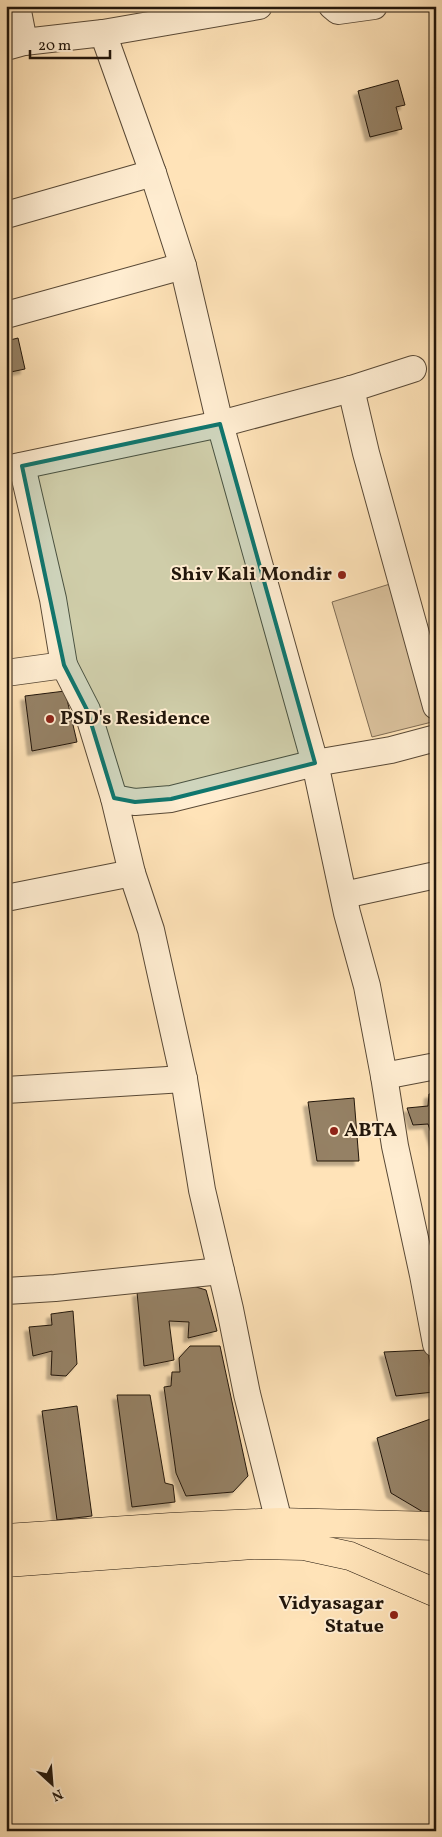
<svg xmlns="http://www.w3.org/2000/svg" width="442" height="1837" viewBox="0 0 442 1837" font-family="Vollkorn,serif">
  <defs>
    <filter id="shadow"><feDropShadow dx="-4.5" dy="4.5" stdDeviation="1" flood-color="#0004"/></filter>
  </defs>
  <rect width="100%" height="100%" fill="#ffe3b8"/>
  <filter id="stains"><feTurbulence type="fractalNoise" baseFrequency=".004" numOctaves="4"/><feColorMatrix values="0 0 0 0 .2 0 0 0 0 .09 0 0 0 0 .02 0 0 0 .5 -.17"/></filter>
  <radialGradient id="worn" r=".72"><stop offset=".6" stop-color="#630" stop-opacity="0"/><stop offset="1" stop-color="#630" stop-opacity=".3"/></radialGradient>
  <polygon fill="#d9c09b" stroke="#7e6b53" points="406,579 436,698 436,721 372,737 332,602"/>
  <g fill="#958165" stroke="#22160b" filter="url(#shadow)">
    <polygon points="398,80 405,105 396,107 402,129 370,137 358,91"/>
    <polygon points="18,338 25,369 6,373 6,341"/>
    <polygon points="65,691 77,742 32,751 25,696"/>
    <polygon points="436,1093 436,1148 428,1124 413,1125 407,1108 428,1106 429,1094"/>
    <polygon points="354,1098 359,1161 317,1161 308,1102"/>
    <polygon points="193,1286 206,1290 217,1331 188,1338 189,1322 169,1321 174,1360 144,1366 137,1292"/>
    <polygon points="73,1311 77,1364 66,1376 51,1375 52,1351 33,1356 29,1327 52,1325 51,1314"/>
    <polygon points="190,1346 220,1346 248,1476 233,1492 186,1496 176,1473 164,1387 171,1386 172,1372 180,1372 179,1358"/>
    <polygon points="428,1350 434,1392 396,1396 384,1352"/>
    <polygon points="117,1395 150,1395 165,1483 173,1485 175,1502 132,1507"/>
    <polygon points="77,1406 92,1516 57,1520 42,1411"/>
    <polygon points="436,1417 436,1511 423,1512 391,1493 377,1438"/>
  </g>
  <g fill="none" stroke-linecap="round" stroke-linejoin="round">
    <defs>
      <g id="minor">
        <polyline points="17,6 24,42"/>
        <polyline points="332,6 338,11 374,6"/>
        <polyline points="103,33 259,6"/>
        <polyline points="6,47 24,42 103,33 153,173 183,266 220,424 315,763 347,913 367,986 384,1076 395,1146 423,1275 436,1344"/>
        <polyline points="6,215 153,173"/>
        <polyline points="6,315 183,266"/>
        <polyline points="351,389 366,453 436,706"/>
        <polyline points="22,466 53,599 64,665"/>
        <polyline points="6,469 220,424 351,389 413,369"/>
        <polyline points="6,673 64,665 87,710 114,798"/>
        <polyline points="132,873 151,930 184,1079 202,1190 230,1309 247,1394 279,1522"/>
        <polyline points="344,895 436,875"/>
        <polyline points="6,898 132,873 114,798 135,802 171,799 315,763 391,750 436,738"/>
        <polyline points="384,1076 436,1066"/>
        <polyline points="6,1090 184,1079"/>
        <polyline points="6,1291 55,1288 221,1271"/>
      </g>
      <g id="major">
        <polyline points="6,1538 171,1527 279,1522 436,1526"/>
        <polyline points="6,1563 253,1545 304,1546 350,1556 436,1593"/>
      </g>
    </defs>
    <use href="#minor" stroke="#594936" stroke-width="28"/>
    <use href="#major" stroke="#22160b" stroke-width="29"/>
    <use href="#minor" stroke="#ffedd1" stroke-width="26"/>
    <use href="#major" stroke="#ffe3b8" stroke-width="28"/>
  </g>
  <path fill="#0f766e" fill-opacity="0.2" stroke="#0f766e" stroke-width="4" stroke-linejoin="round" d="M220 424 315 763 171 799 135 802 114 798 87 710 64 665 22 466Z"/>
  <g fill="#8f2418" stroke="#ffedd1" stroke-width="2">
    <circle cx="342" cy="575" r="5"/>
    <circle cx="50" cy="719" r="5"/>
    <circle cx="334" cy="1131" r="5"/>
    <circle cx="394" cy="1615" r="5"/>
  </g>
  <g text-anchor="middle" dominant-baseline="central" stroke-width="4" stroke-linejoin="round" paint-order="stroke">
    <g font-size="20" font-weight="bold" fill="#22160b" stroke="#ffedd1" text-anchor="end">
      <text x="332" y="575">Shiv Kali Mondir</text>
      <text x="60" y="719" text-anchor="start">PSD's Residence</text>
      <text x="344" y="1131" text-anchor="start">ABTA</text>
      <text x="384" y="1604">Vidyasagar<tspan x="384" dy="23">Statue</tspan></text>
    </g>
  </g>
  <rect width="442" height="1837" fill="none" stroke="#ffe3b8" stroke-width="25"/>
  <rect x="8" y="8" width="427" height="1822" fill="none" stroke="#22160b" stroke-width="2.5"/>
  <rect x="12" y="12" width="417" height="1812" fill="none" stroke="#22160b"/>
  <g transform="translate(52 1784) rotate(154)" stroke="#ffedd1" stroke-width="4" paint-order="stroke">
  <path d="M0-4L9 19L0 12L-9 19Z" fill="#22160b"/>
  <text y="-8" font-size="14" font-weight="bold" text-anchor="middle" fill="#22160b">N</text>
  </g>
  <path d="M30 50v8h80v-8" fill="none" stroke="#22160b" stroke-width="2.5"/>
  <text x="38" y="50" font-size="15" fill="#22160b" stroke="#ffedd1" stroke-width="4" paint-order="stroke">20 m</text>
  <rect width="100%" height="100%" filter="url(#stains)"/>
  <rect width="100%" height="100%" fill="url(#worn)"/>
</svg>
